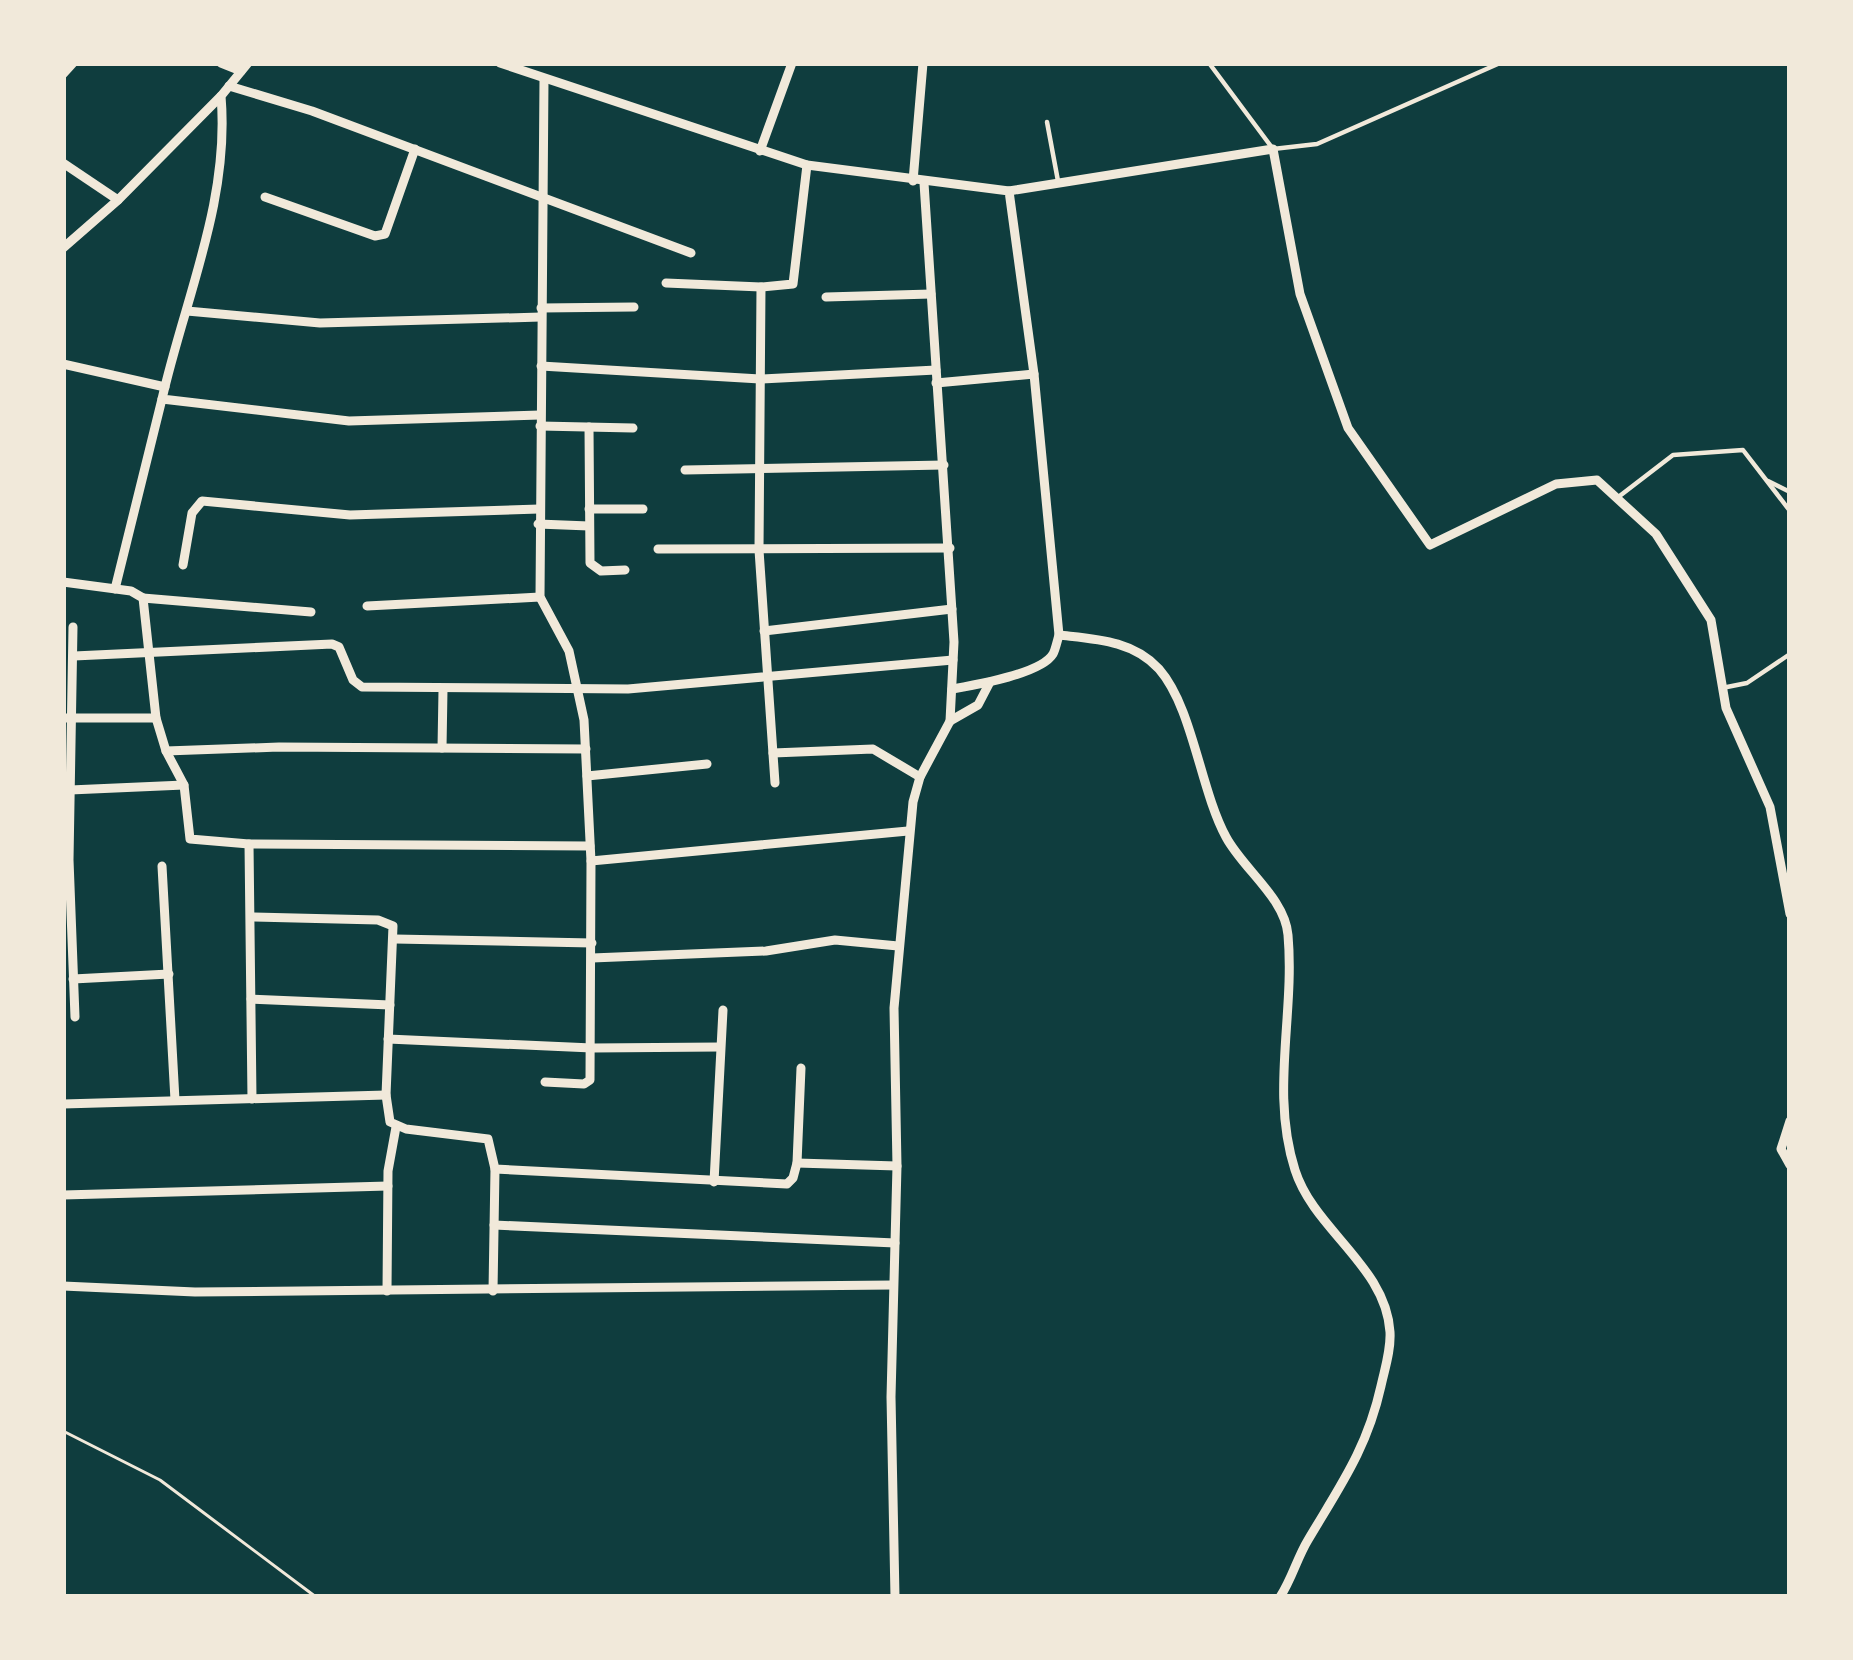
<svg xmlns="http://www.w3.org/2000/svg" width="1853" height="1660" viewBox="0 0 1853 1660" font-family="'DM Sans',sans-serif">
  <rect width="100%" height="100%" fill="#0f3d3e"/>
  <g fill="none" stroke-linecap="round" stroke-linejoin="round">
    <polyline stroke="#f1e9da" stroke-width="3" points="63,1431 160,1480 316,1597"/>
    <g stroke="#f1e9da" stroke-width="4.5">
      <polyline points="1209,63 1273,149 1317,144 1500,63"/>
      <polyline points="1047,122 1058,181"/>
      <polyline points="1768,481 1790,492"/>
      <polyline points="1617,498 1673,455 1743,450 1790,511"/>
      <polyline points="1722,688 1747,683 1790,654"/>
    </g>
    <g stroke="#f1e9da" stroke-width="9">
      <polyline points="221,63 241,71"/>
      <path d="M248 63 221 96C230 201 185 298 162 399L349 421 540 415"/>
      <path d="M500 63 807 165 1009 191 1034 374 1059 635C1058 638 1055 651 1053 654 1041 674 975 685 952 689"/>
      <polyline points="63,74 73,63"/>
      <polyline points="544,79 540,597 569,651 584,720 591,861 590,1080 584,1084 545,1082"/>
      <polyline points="229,86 312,111 691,253"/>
      <polyline points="760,151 792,63"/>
      <polyline points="63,163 118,200"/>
      <polyline points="913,181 923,63"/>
      <polyline points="1009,191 1273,149 1300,294 1348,428 1430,545 1556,484 1597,480 1656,534 1711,620 1726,708 1770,807 1790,914"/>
      <polyline points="265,197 375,236 385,234 415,149"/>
      <polyline points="63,248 118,200 221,96"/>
      <polyline points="666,283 761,287 793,284 807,165"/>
      <polyline points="761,287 759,550 775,783"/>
      <polyline points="826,297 931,294"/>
      <polyline points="541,308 634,307"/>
      <polyline points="187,311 320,323 541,317"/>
      <polyline points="63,364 165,387"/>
      <polyline points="541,366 760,379 936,370"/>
      <polyline points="936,383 1034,374"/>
      <polyline points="540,426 633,428"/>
      <polyline points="589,427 590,563 601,571 625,570"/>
      <polyline points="685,470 944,465"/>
      <polyline points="589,509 643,509"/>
      <polyline points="538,524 589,526"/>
      <polyline points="658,549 950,548"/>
      <polyline points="183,565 192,513 202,501 350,515 539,509"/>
      <polyline points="63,582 131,591 143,598 156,718 166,751 184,785 190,839 249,844 590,846"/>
      <polyline points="115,589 162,399"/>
      <polyline points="143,598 311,612"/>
      <polyline points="367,606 540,597"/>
      <polyline points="73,627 69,860 75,1017"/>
      <polyline points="764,631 952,609"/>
      <path d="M1059 635C1094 639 1133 640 1159 669 1193 708 1200 789 1226 837 1243 869 1285 898 1288 935 1295 1015 1270 1092 1295 1170 1314 1230 1386 1266 1390 1332 1391 1350 1385 1368 1381 1386 1367 1449 1340 1486 1308 1540 1297 1558 1292 1579 1280 1597"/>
      <polyline points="74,656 332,644 339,647 353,680 362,687 628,689 953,660"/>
      <polyline points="63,718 156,718"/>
      <polyline points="950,721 978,705 990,682"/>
      <polyline points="442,748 443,690"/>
      <polyline points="166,751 279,747 586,749"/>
      <polyline points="773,753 873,749 920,777"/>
      <polyline points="587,776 707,764"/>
      <polyline points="70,790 184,785"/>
      <polyline points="249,844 252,1099"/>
      <polyline points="591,861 908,831"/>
      <polyline points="162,866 175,1100"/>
      <polyline points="251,917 378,920 393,926 386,1095 390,1122 406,1129 488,1139 495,1169 787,1184 793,1178 797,1163 801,1068"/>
      <polyline points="395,939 592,943"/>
      <polyline points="592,958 766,951 835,940 898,946"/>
      <polyline points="73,979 169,974"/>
      <polyline points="251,999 390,1005"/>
      <polyline points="388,1039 592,1048 720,1047"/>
      <polyline points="63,1104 386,1095"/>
      <polyline points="1790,1121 1781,1149 1790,1165"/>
      <polyline points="797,1163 897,1166"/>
      <polyline points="714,1182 723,1010"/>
      <polyline points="63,1195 388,1186"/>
      <polyline points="494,1225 895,1243"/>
      <polyline points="63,1286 195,1292 893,1285"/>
      <polyline points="387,1291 388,1171 396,1127"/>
      <polyline points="493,1291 495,1169"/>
      <polyline points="895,1597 891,1397 897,1166 894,1008 913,802 920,777 950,721 954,642 924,183"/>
    </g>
  </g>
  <rect width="1853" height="1660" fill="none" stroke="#f1e9da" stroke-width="132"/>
</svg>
